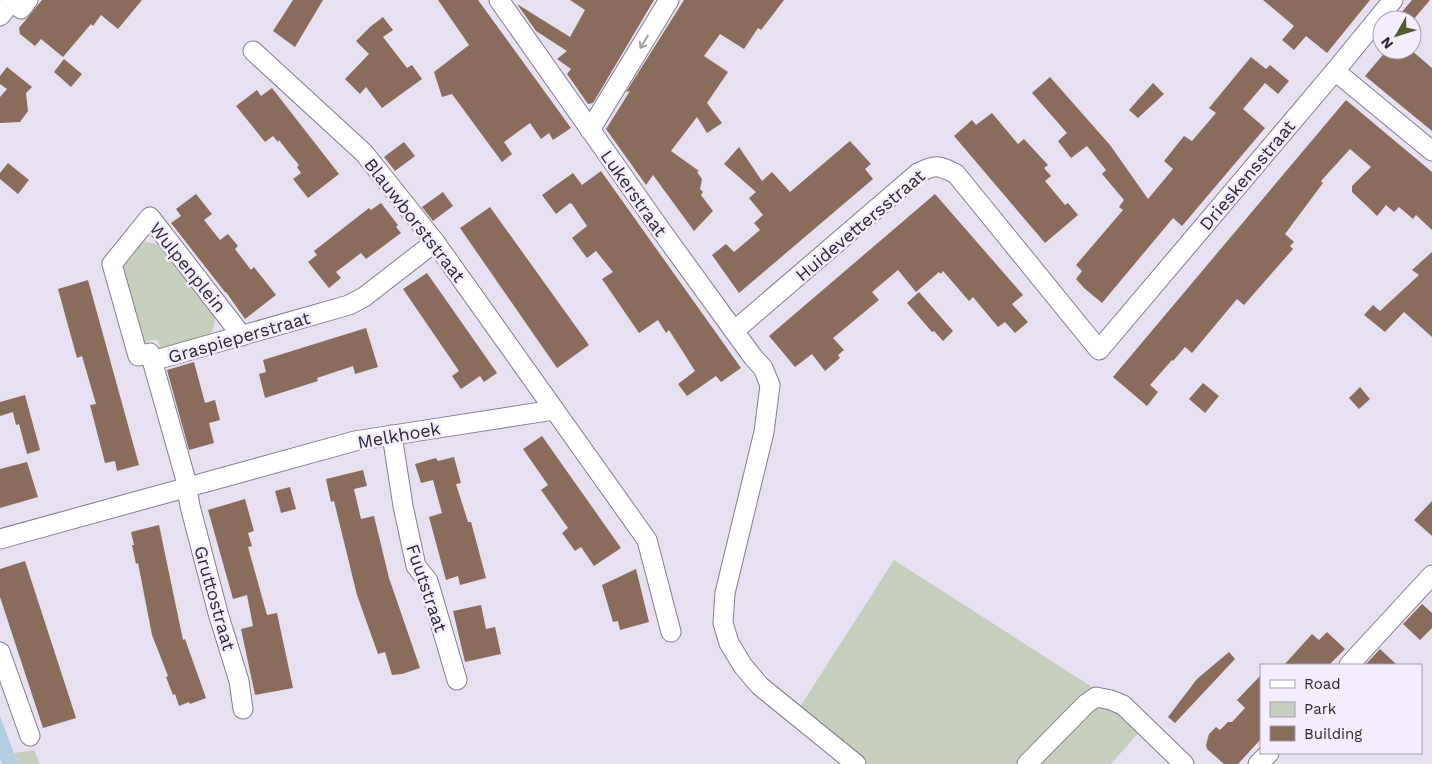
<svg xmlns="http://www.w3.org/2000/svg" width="1432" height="764" viewBox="0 0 1432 764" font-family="'Work Sans',sans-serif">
  <rect width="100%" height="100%" fill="#e6e0f1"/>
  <g fill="#c6cfbd">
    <path d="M143 241 160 245 215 313C215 322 215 330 208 336L161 350 157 339 141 343 120 268 136 244Z"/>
    <polygon points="894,560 1095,689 1075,701 1016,764 865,764 798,710"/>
    <polygon points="1099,705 1114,706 1139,732 1111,764 1036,764"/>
    <polygon points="34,750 40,764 18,764 14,753"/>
  </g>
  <polygon fill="#b2cee5" points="0,716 18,764 2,764 0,759"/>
  <g fill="#8a6c5d">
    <polygon points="42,0 142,0 118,29 101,15 93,26 91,24 63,57 41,39 35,46 20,34 19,28"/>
    <polygon points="293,0 323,0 295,47 273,31"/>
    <polygon points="438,0 478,0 571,128 553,140 549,133 541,139 530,123 504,142 512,154 502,162 452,94 442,97 434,72 469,45"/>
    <polygon points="570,0 654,0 593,103 588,104 567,74 571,69 557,59 567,51 536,31 517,4 570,37 585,10"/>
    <polygon points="684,0 784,0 761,30 758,28 744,49 720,34 704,56 728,72 707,103 722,123 707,133 697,117 671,151 699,171 697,172 702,179 700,189 703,192 701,195 713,211 694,231 653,175 646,185 606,129 630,91 626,92"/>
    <polygon points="1263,0 1370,0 1327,53 1306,36 1294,50 1282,40 1294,26"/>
    <polygon points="1412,0 1430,0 1413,20 1395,20"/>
    <polygon points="383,17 393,30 383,37 407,68 412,65 422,79 382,108 366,87 360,94 345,79 369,54 356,41 370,27"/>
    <polygon points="1387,50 1411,50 1432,68 1432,131 1365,76"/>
    <polygon points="1251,57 1266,69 1270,65 1289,81 1278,94 1265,83 1243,109 1265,128 1182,226 1173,218 1102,303 1084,288 1076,279 1082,271 1076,265 1123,210 1119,207 1124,200 1102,174 1106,170 1087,146 1071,158 1058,141 1067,133 1032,93 1050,77 1110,145 1148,199 1173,169 1164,161 1184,136 1192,141 1216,113 1209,108"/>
    <polygon points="64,59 82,74 71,87 54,72"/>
    <polygon points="7,67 32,87 26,93 28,111 20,122 0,123 0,97 7,89 0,84 0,76"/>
    <polygon points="1153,83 1164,94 1138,118 1129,110"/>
    <polygon points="272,88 339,174 308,198 293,179 301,173 297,167 299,165 289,153 279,140 278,142 273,136 265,142 236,106 257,90 261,96"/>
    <polygon points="1346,100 1432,172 1432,230 1416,215 1413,219 1399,207 1394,212 1386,205 1377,216 1366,205 1352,192 1352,186 1371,167 1350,149 1321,181 1323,183 1285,234 1294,242 1290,246 1293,249 1244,305 1237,299 1192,353 1185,347 1173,361 1172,360 1150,385 1158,392 1147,406 1113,377"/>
    <polygon points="992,113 1018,144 1024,139 1048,165 1044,168 1051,176 1045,181 1065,205 1068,203 1078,215 1045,243 954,136 972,120 976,125"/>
    <polygon points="850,141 871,164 865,169 873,179 739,293 712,255 726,244 734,252 760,230 754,223 763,215 749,198 756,192 724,164 739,147 762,181 772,172 790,192"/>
    <polygon points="404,142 415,156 395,171 384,157"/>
    <polygon points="8,163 29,180 18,194 0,179 0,173"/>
    <polygon points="601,171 741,368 721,382 716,376 687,396 678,384 695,371 669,330 666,333 658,320 639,333 602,279 613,272 596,251 587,258 572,238 587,226 572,204 570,203 556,214 542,195 573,173 582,185"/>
    <polygon points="443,192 453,206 433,221 422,207"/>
    <polygon points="196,194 212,214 204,220 220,240 228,234 238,246 235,249 251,270 254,267 276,295 245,319 226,292 225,292 171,223 181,216 176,209"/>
    <polygon points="935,194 1023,295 1012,304 1028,322 1015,333 1005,322 998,327 973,297 969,301 943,271 941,274 939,272 916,292 898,270 872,292 879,300 833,338 844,350 838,355 840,358 825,371 812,354 795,367 769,336"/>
    <polygon points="381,203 398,225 396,227 401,233 366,259 361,253 336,272 341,278 329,288 308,262 317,255 314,251 369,208 371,210"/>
    <polygon points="490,207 589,345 557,368 460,228"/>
    <polygon points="1432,252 1432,337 1404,312 1385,332 1364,315 1373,305 1380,311 1419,275 1412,270"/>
    <polygon points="427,273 497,373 484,382 480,376 461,389 452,376 459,371 403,289"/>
    <polygon points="88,280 139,465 117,471 115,461 105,463 90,405 96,404 82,356 77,358 58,289"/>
    <polygon points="919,292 953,331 943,341 934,331 932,332 907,303"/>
    <polygon points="366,328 378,367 355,374 353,366 317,378 318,381 265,398 259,374 266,372 263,360"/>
    <polygon points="194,362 205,403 215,400 220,420 209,423 214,443 189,450 167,370"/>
    <polygon points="1203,383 1219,396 1205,413 1189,399"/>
    <polygon points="1360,387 1370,399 1359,409 1349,398"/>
    <polygon points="25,395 40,450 27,454 19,424 16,425 13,412 0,416 0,402"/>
    <polygon points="542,436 621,548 594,566 581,547 575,551 562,533 568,528 541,490 548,485 523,449"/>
    <polygon points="454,457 461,483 456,484 468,522 471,522 486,578 460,585 458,576 446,580 429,517 442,513 433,480 421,483 415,464 436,458 438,461"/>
    <polygon points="27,462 38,497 0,508 0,469"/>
    <polygon points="363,470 367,486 354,489 361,519 374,516 389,578 420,668 402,674 392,675 385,652 378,654 357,595 334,501 331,502 326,479"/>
    <polygon points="290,487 296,509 281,513 275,491"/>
    <polygon points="245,499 254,531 248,533 252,546 248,547 267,615 277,613 293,688 255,695 241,629 253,626 247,595 233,599 208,510"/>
    <polygon points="1432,501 1432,536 1414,520"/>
    <polygon points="159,525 183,640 185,639 206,698 190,704 189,702 179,706 175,694 173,695 166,677 168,676 152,635 138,563 136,564 132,545 134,545 131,532"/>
    <polygon points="25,561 76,718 43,728 0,597 0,569"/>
    <polygon points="636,569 649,622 620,630 618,621 613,622 602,585"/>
    <polygon points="1422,604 1432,613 1432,628 1420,640 1403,624"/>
    <polygon points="481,605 486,629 495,627 501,654 465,662 453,611"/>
    <polygon points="1327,632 1345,649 1329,665 1284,665 1312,634 1319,640"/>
    <polygon points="1380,649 1397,665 1365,665"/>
    <polygon points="1229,652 1235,659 1175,723 1168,717 1197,679"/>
    <polygon points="1261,675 1261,739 1238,764 1224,764 1207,749 1206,745 1209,734 1216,727 1220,730 1228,722 1232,722 1245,708 1237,700"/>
  </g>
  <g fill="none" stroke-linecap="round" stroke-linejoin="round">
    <defs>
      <g id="minor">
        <polyline points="499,0 663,233 753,357 763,368 770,385 764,432 725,593 723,623 729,643 743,666 760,686 856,764"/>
        <polyline points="0,16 12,1 21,9 28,0"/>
        <polyline points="253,51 364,153 435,242 647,540 671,632"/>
        <polyline points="1335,71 1432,151"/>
        <polyline points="590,130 669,0"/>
        <path d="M734 331 918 173C936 164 938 165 956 174L1099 350 1335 71 1393 0"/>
        <polyline points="242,336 150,217 112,264 138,356 150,353 185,477 190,506 218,613 239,681 243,709"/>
        <polyline points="152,361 349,305 364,297 435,242"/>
        <polyline points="392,435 403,506 416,566 428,581 457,680"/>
        <polyline points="0,539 355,441 554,410"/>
        <polyline points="0,652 30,736"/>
        <polyline points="1349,665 1432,575"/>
        <polyline points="1027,764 1086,704 1096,697 1111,700 1123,705 1184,764"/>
        <polyline points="1258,764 1269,753"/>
      </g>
    </defs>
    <use href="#minor" stroke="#837d8d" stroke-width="21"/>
    <use href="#minor" stroke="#fff" stroke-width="19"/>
  </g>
  <defs><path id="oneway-shaft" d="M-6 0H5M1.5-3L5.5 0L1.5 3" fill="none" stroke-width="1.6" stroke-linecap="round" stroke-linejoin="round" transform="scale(1.25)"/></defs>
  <use stroke="#a0a0a2" href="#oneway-shaft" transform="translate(644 42) rotate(121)"/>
  <g text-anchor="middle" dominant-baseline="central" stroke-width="5" stroke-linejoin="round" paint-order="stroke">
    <g font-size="18" fill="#2d2b31" stroke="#f4edff">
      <text transform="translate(1247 175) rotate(-50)">Drieskensstraat</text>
      <text transform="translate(634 193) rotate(55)">Lukerstraat</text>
      <text transform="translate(415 220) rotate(52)">Blauwborststraat</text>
      <text transform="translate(860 225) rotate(-40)">Huidevettersstraat</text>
      <text transform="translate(188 267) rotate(51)">Wulpenplein</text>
      <text transform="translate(239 337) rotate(-16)">Graspieperstraat</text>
      <text transform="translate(399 435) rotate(-10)">Melkhoek</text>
      <text transform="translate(427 588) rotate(71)">Fuutstraat</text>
      <text transform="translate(215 598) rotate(74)">Gruttostraat</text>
    </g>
  </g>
  <rect x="1260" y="664" width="162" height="90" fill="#f4edff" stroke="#a49fad"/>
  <rect x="1270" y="680" width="25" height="8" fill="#ffffff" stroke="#a49fad"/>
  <text x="1304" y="689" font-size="15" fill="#2d2b31">Road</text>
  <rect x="1270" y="702" width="25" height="15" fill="#c6cfbd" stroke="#a49fad"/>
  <text x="1304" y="714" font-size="15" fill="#2d2b31">Park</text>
  <rect x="1270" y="726" width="25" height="15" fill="#8a6c5d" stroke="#a49fad"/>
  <text x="1304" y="739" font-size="15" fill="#2d2b31">Building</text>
  <g transform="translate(1397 35) rotate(231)"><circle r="24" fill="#f4edff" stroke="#a49fad"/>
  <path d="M0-4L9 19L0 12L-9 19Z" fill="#545d2c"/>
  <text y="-8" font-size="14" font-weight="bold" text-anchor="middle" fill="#2d2b31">N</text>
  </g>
</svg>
